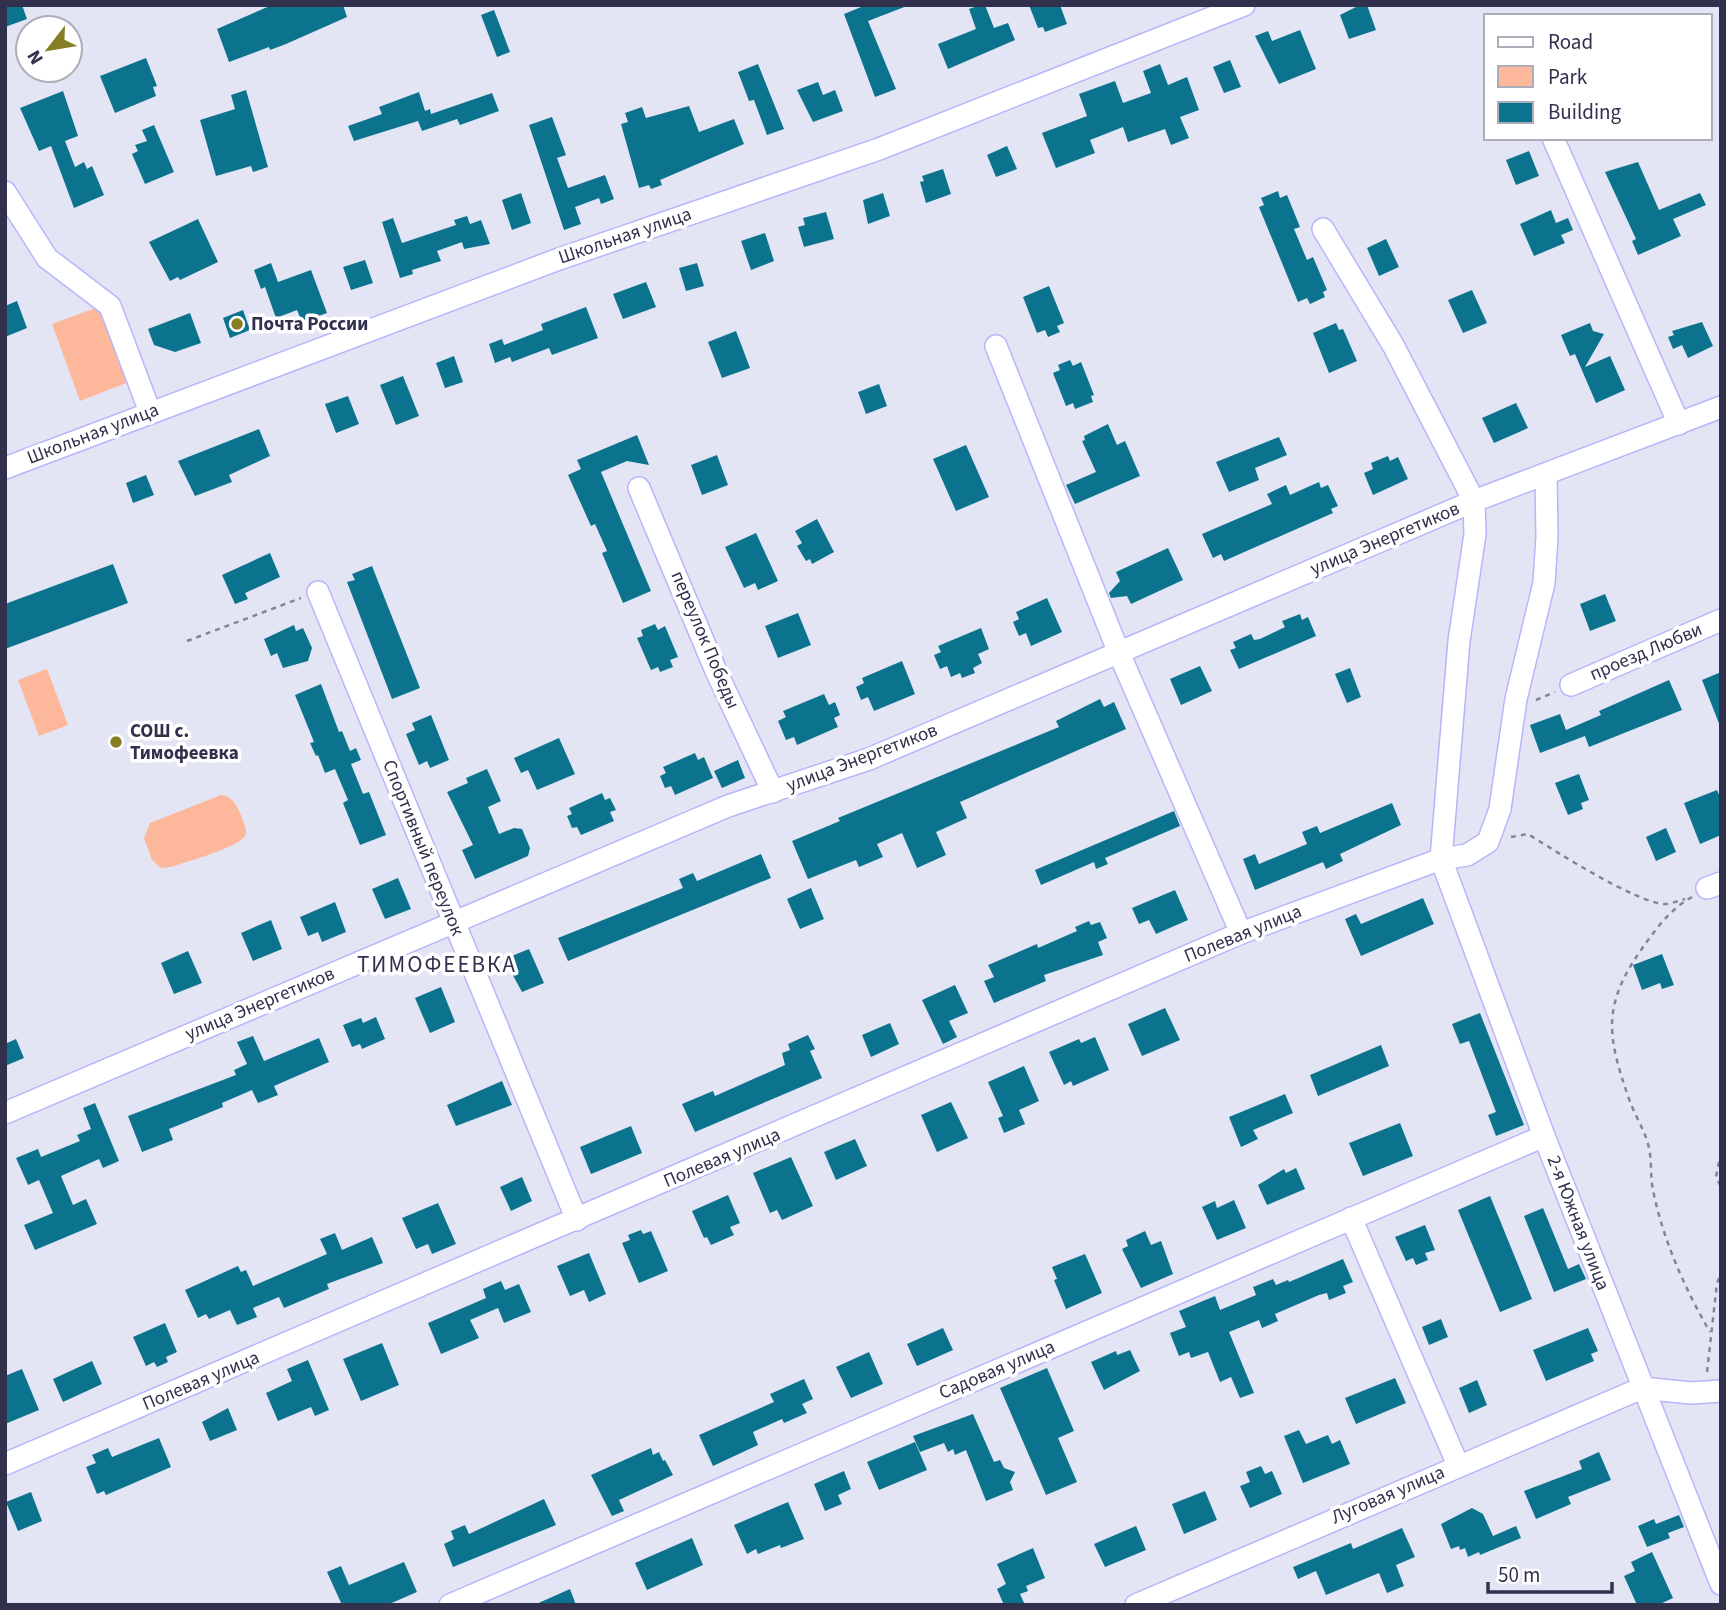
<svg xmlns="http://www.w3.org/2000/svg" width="1726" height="1610" viewBox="0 0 1726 1610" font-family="'Source Sans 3',sans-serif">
  <rect width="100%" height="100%" fill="#e4e5f4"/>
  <g fill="#fdb79a">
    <polygon points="101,306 129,382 80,401 52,324"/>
    <polygon points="47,669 68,725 39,736 18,680"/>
    <path d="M221 795C231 796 236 803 240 813 242 818 247 828 246 834 242 847 185 862 171 867L161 868 152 860 144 838 150 823Z"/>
  </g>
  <g fill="#0c738f">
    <polygon points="12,5 22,5 27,19 5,27 5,8"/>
    <polygon points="272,5 343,5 347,17 286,44 270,50 269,47 229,62 217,29"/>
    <polygon points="866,5 907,6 868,21 896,89 875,97 844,14"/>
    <polygon points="980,5 985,5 994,28 1008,23 1015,40 948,69 938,44 976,29 969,9"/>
    <polygon points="1029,5 1060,5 1067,24 1045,32 1043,27 1038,28"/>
    <polygon points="1360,5 1367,5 1376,30 1349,39 1340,15"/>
    <polygon points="494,10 510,52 497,57 481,15"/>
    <polygon points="1300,30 1316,69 1279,84 1255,36 1268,31 1272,41"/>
    <polygon points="146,58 157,86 153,87 156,96 115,113 100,76"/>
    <polygon points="1230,60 1241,87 1224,93 1213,67"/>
    <polygon points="758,64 784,129 767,135 754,100 749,101 738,72"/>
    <polygon points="1160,64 1168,85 1187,77 1199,110 1180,117 1189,138 1171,145 1165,129 1128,142 1123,127 1090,140 1095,153 1056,168 1042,133 1087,116 1079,94 1115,81 1123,103 1151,93 1143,71"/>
    <polygon points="818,82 823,95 835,90 843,111 813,122 797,90"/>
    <polygon points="246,90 268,167 253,172 251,166 216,176 200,120 235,109 231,95"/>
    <polygon points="63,91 78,136 65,141 75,167 84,162 87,169 92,166 104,195 74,208 51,146 39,151 20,108"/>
    <polygon points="419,92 425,111 430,109 431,114 492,93 499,111 460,125 457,119 422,131 418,121 354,141 348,126 382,114 379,107"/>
    <polygon points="689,106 699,132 734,119 744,144 660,180 662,185 651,189 649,185 639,188 621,124 628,122 625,113 642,107 646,118"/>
    <polygon points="552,117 566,155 557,158 568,188 605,175 614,199 601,204 599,198 575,207 581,224 564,230 529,125"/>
    <polygon points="154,125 174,172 145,184 132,154 138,151 135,145 147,141 142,130"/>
    <polygon points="1007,146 1017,169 996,177 987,155"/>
    <polygon points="1529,151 1539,176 1516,185 1506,160"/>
    <polygon points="1638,162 1659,210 1700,193 1706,205 1673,219 1681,236 1638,255 1632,241 1636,239 1605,172"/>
    <polygon points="943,169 951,194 926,203 920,182 924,181 922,176"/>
    <polygon points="1278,191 1280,198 1287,195 1300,227 1294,229 1307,260 1313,257 1327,290 1323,292 1325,297 1310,304 1307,298 1298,302 1259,207 1264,205 1261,198"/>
    <polygon points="521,193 531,223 512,230 502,200"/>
    <polygon points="883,193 890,216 868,224 863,200"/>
    <polygon points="1551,210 1556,223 1568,218 1573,230 1561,235 1565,243 1534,256 1520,224"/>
    <polygon points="826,212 834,239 804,247 798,227 805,225 803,218"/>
    <polygon points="467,216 470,224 481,220 490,244 464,249 462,242 437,251 441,261 412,270 413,274 400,278 382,222 393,218 402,243 456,225 454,220"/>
    <polygon points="198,219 218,262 180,280 178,277 170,281 149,242"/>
    <polygon points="765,233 774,261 751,270 741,241"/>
    <polygon points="1386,239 1399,267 1379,276 1367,248"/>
    <polygon points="365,260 373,283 351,290 343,267"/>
    <polygon points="271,263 278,282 311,270 327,313 302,322 297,310 276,318 265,287 261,289 254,270"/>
    <polygon points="697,263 704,286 686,291 679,268"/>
    <polygon points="646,282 656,307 623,319 613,294"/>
    <polygon points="1049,286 1064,323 1057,326 1060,332 1048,337 1045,330 1037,333 1023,297"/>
    <polygon points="1472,290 1487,323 1463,333 1448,300"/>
    <polygon points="17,301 27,328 5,337 5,306"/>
    <polygon points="586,307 598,338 552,355 549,348 512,362 510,357 495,363 489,344 502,339 504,345 543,330 541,324"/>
    <polygon points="243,310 250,330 230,338 223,318"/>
    <polygon points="190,313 201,343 175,352 154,345 148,329"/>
    <polygon points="1702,322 1713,346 1688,358 1682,345 1673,349 1668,337 1674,335 1672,331"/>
    <polygon points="1336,323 1339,330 1343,329 1357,361 1329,373 1313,333"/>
    <polygon points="1590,323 1593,331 1604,334 1585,367 1610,356 1625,390 1596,403 1575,354 1570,356 1561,335"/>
    <polygon points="736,331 750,368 722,378 708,342"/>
    <polygon points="454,356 463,382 445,388 436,363"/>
    <polygon points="1070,360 1073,366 1081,362 1094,395 1091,396 1093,402 1075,409 1073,403 1066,406 1053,373 1060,370 1058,365"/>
    <polygon points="403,376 419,416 396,425 380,385"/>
    <polygon points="879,384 887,406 866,414 858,392"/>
    <polygon points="348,396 359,424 336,433 325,404"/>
    <polygon points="1516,403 1528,428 1494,443 1482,418"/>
    <polygon points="1108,424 1117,445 1125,441 1140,476 1075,504 1066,485 1096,472 1082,441 1085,440 1084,436"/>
    <polygon points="259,429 270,456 229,475 232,482 195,496 178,461"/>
    <polygon points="637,435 649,465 627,461 601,472 651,591 623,603 602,553 607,551 595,524 591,526 568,475 581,469 577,460"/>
    <polygon points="1279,437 1287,455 1255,468 1259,480 1229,492 1216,462"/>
    <polygon points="966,445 989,497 956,511 933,459"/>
    <polygon points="717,455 728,485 702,495 691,465"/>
    <polygon points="1388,456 1390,461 1398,457 1408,479 1373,495 1364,473 1373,469 1371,463"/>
    <polygon points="146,475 154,495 133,503 126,483"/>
    <polygon points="1319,482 1321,488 1328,485 1338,506 1331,509 1333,513 1224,561 1221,554 1213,558 1202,534 1272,504 1267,494 1286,485 1290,495"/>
    <polygon points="817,519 834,552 812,564 810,559 806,561 797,546 802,543 795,531"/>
    <polygon points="756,533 778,581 758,590 755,583 744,588 725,547"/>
    <polygon points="1168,548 1183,580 1131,604 1127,596 1111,598 1109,593 1120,581 1116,572"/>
    <polygon points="270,553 280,577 245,593 248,599 235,604 222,575"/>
    <polygon points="113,564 128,603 5,649 5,604"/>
    <polygon points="372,566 420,688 392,699 347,582 355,580 352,574"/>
    <polygon points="1605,594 1616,621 1590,631 1580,604"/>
    <polygon points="1047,598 1062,632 1031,646 1026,633 1019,636 1013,622 1019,619 1016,612"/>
    <polygon points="798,613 811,645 778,658 765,626"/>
    <polygon points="1300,614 1302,620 1308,617 1316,636 1239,669 1230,650 1236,648 1233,642 1251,634 1254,640 1260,639 1285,627 1282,621"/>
    <polygon points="655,624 658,630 665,626 678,657 670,660 673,667 660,672 658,667 651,670 637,638 643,636 641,630"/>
    <polygon points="294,625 296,631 303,628 312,648 308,661 283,668 277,653 271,656 264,639"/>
    <polygon points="981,628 989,649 978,654 982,663 973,668 975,673 962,678 960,673 951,677 947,666 940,669 934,655 941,652 938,646"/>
    <polygon points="902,661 915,694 874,711 868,697 861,700 856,687 864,683 862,678"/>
    <polygon points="1200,666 1212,691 1181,705 1170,679"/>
    <polygon points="1350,668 1361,697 1347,703 1335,674"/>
    <polygon points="1721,672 1721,726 1720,726 1702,680"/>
    <polygon points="1669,680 1682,710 1589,747 1585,736 1540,753 1530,725 1560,714 1566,730 1601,715 1599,711"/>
    <polygon points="321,684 339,732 342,731 350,751 356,748 361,760 351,764 363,794 369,792 386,835 360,845 343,803 348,800 335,769 325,773 318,755 316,756 310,743 314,742 295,695"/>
    <polygon points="824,694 829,705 835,702 840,715 834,718 838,727 797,745 794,737 786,740 778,721 786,717 783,711"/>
    <polygon points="1100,699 1104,707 1114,702 1126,729 960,802 967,818 936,832 946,855 917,868 902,833 877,844 883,857 859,867 856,860 808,879 792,841 840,821 838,818 1059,727 1056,721"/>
    <polygon points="431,715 449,760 430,768 427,761 419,765 406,734 415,730 412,723"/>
    <polygon points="559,738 575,774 537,790 528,770 521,773 514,758"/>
    <polygon points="695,753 698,760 704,757 713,778 675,795 671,786 665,788 660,776 666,773 663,767"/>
    <polygon points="738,760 745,778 722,788 714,771"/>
    <polygon points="487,769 501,801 488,807 499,834 514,828 522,829 530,848 528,856 475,879 462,850 473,845 447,792 468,783 466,778"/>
    <polygon points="1579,774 1589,800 1581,803 1583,809 1568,815 1555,783"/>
    <polygon points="1717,790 1721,799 1721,835 1700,844 1684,803"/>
    <polygon points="602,793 605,800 610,798 616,810 610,812 614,821 581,835 577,827 572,828 567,816 572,814 569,808"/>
    <polygon points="1392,803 1401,825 1340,854 1343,861 1326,869 1323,862 1255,890 1243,859 1255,854 1259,864 1307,844 1302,832 1317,826 1320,833"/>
    <polygon points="1174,811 1180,826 1105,858 1108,864 1096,869 1094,862 1041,885 1035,870"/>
    <polygon points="1666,828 1676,852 1656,861 1646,837"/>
    <polygon points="761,854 771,878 568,961 558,938 683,888 679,879 693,873 697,881"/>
    <polygon points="398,878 411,909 385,919 372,889"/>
    <polygon points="811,888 824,919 800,929 787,899"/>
    <polygon points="1175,890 1188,920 1156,934 1149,920 1139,924 1132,908"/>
    <polygon points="1423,898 1434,924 1361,956 1345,919 1356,914 1361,924"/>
    <polygon points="335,902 346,932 322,942 318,932 308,936 300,917"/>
    <polygon points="271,920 282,949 253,961 241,933"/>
    <polygon points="1089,921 1091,925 1100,922 1107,938 1098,942 1103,955 1044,975 1046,981 994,1003 984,981 994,977 988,965 1037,944 1038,948 1077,931 1075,927"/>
    <polygon points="529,949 544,983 522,992 504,959"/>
    <polygon points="188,951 202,983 174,994 161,963"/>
    <polygon points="1662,954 1674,985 1662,989 1660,983 1642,990 1633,965"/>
    <polygon points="955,985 968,1013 949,1021 957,1037 943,1044 922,1000"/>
    <polygon points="441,987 455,1022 430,1033 415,998"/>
    <polygon points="1165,1008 1180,1040 1142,1056 1128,1024"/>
    <polygon points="1480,1013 1524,1125 1496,1136 1488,1115 1496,1112 1469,1041 1460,1044 1452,1024"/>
    <polygon points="376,1017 385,1039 362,1049 360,1044 352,1047 343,1025 361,1018 363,1023"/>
    <polygon points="890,1023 899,1044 871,1057 862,1035"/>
    <polygon points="808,1035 815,1049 810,1051 822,1078 695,1132 682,1104 713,1091 715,1096 785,1065 782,1053 790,1050 788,1044"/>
    <polygon points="253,1036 264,1061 319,1038 329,1062 274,1086 278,1095 258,1103 252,1090 222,1103 223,1107 169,1129 173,1140 142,1152 128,1116 236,1075 234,1070 247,1064 237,1042"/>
    <polygon points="1095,1037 1109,1070 1073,1086 1071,1081 1064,1085 1049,1052 1079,1039 1081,1043"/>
    <polygon points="16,1039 24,1058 5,1066 5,1044"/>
    <polygon points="1381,1045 1389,1066 1318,1096 1310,1075"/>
    <polygon points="1024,1066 1039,1101 1019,1110 1025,1124 1004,1133 998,1118 1003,1116 988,1082"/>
    <polygon points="502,1081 512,1105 456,1126 447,1105"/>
    <polygon points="1285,1094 1293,1113 1253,1130 1258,1139 1241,1147 1229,1117"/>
    <polygon points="951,1102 968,1138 937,1152 921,1115"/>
    <polygon points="95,1103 119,1161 103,1168 99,1159 61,1176 73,1205 86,1199 97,1224 35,1250 24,1225 53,1213 39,1180 28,1185 16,1158 38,1149 41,1157 80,1141 77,1135 91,1129 83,1108"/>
    <polygon points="1400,1123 1413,1156 1363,1176 1349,1143"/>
    <polygon points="631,1126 642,1153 591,1174 580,1147"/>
    <polygon points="855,1139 867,1166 836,1180 824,1152"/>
    <polygon points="791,1157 813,1206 782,1220 777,1210 770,1213 753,1173"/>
    <polygon points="1296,1168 1305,1189 1267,1205 1258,1185 1284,1169 1286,1173"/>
    <polygon points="522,1177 532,1201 511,1211 500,1187"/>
    <polygon points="728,1195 740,1223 730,1227 734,1235 711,1245 707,1237 704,1238 692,1211"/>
    <polygon points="1490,1196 1532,1299 1500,1312 1458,1210"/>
    <polygon points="1234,1200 1246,1228 1217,1240 1202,1207 1215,1201 1217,1208"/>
    <polygon points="438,1203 456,1244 432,1254 428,1244 416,1249 402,1218"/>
    <polygon points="1543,1208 1568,1269 1579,1264 1586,1279 1554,1292 1524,1216"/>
    <polygon points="1425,1225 1435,1250 1425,1253 1428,1260 1416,1265 1413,1258 1406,1261 1395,1237"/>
    <polygon points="641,1230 643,1234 651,1231 668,1271 639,1283 622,1243 630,1240 628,1235"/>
    <polygon points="1145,1231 1151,1245 1161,1241 1173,1274 1141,1288 1122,1249 1128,1246 1126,1240"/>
    <polygon points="335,1233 342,1250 372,1237 383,1263 327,1284 329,1289 284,1308 279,1297 253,1308 257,1317 237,1325 230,1310 209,1319 206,1314 198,1318 185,1290 238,1266 241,1272 246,1270 253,1286 327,1254 320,1239"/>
    <polygon points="589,1253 606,1294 589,1302 584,1290 570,1296 557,1266"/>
    <polygon points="1085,1254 1102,1293 1066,1309 1054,1280 1057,1279 1052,1267"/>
    <polygon points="1343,1259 1353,1282 1343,1286 1346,1293 1329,1300 1327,1293 1319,1295 1275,1314 1278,1321 1262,1328 1259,1320 1229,1332 1254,1393 1240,1398 1231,1377 1220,1382 1208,1352 1191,1358 1189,1352 1179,1356 1170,1333 1186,1327 1179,1311 1215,1296 1220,1310 1256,1295 1253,1287 1273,1279 1276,1285 1288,1280 1289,1282"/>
    <polygon points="501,1281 505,1290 519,1284 531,1312 504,1323 498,1308 470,1320 479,1338 441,1354 428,1323 486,1298 483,1289"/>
    <polygon points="1441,1319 1448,1337 1429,1345 1422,1327"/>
    <polygon points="165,1323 177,1352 166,1357 168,1362 157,1367 154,1362 146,1366 133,1337"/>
    <polygon points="943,1328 953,1350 917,1366 907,1344"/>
    <polygon points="1588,1328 1598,1351 1591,1354 1594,1361 1546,1381 1533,1350"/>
    <polygon points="382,1343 399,1385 361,1401 343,1359"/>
    <polygon points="1130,1350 1140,1371 1104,1390 1091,1362 1116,1351 1117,1355"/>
    <polygon points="869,1352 883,1384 851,1398 836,1367"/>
    <polygon points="308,1360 329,1410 315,1416 311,1407 278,1421 266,1393 292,1381 287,1369"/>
    <polygon points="92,1361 102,1384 63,1402 53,1379"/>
    <polygon points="1047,1368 1074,1431 1058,1438 1077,1482 1046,1495 1000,1388"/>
    <polygon points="22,1369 39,1410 5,1424 5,1376"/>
    <polygon points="1395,1378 1406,1403 1356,1424 1345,1398"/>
    <polygon points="804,1379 813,1399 802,1404 807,1413 784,1423 782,1419 753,1432 758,1445 713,1466 699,1435 774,1402 770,1394"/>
    <polygon points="1477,1380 1487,1405 1469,1413 1459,1388"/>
    <polygon points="228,1408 237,1430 210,1441 202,1422"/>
    <polygon points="973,1414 994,1462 1000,1460 1004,1468 1015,1472 1010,1482 1013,1490 986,1501 966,1450 955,1455 953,1449 948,1452 944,1443 920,1452 913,1436"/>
    <polygon points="1299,1430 1306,1444 1328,1435 1332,1444 1340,1440 1350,1464 1303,1483 1284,1436"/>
    <polygon points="159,1438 171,1467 106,1495 104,1491 97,1494 86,1467 96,1463 92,1455 108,1448 112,1457"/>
    <polygon points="915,1442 927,1470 879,1490 867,1462"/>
    <polygon points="651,1448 653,1455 659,1452 663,1461 665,1460 673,1475 619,1500 624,1511 612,1516 591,1475"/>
    <polygon points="1599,1452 1611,1480 1568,1497 1571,1504 1536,1519 1524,1491 1582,1469 1579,1461"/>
    <polygon points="1261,1466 1265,1474 1272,1471 1282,1494 1250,1508 1240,1486 1250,1482 1246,1472"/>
    <polygon points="844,1471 851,1489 838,1495 842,1504 825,1511 814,1484"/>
    <polygon points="1205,1491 1217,1520 1184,1534 1172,1504"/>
    <polygon points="31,1492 42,1521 18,1531 6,1502"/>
    <polygon points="544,1499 556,1525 453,1567 444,1544 454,1539 451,1531 465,1525 469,1534"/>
    <polygon points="788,1502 804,1539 781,1548 780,1545 758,1554 756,1549 747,1554 734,1525"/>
    <polygon points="1472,1508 1483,1514 1493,1536 1516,1526 1521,1538 1480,1555 1479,1552 1468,1557 1465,1548 1460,1550 1459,1546 1451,1549 1441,1524"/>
    <polygon points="1679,1515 1684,1527 1668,1533 1670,1538 1647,1547 1638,1526 1654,1519 1656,1524"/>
    <polygon points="1136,1526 1146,1550 1105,1567 1094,1544"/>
    <polygon points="1402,1528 1415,1557 1396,1565 1404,1586 1387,1593 1379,1573 1326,1595 1316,1571 1298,1579 1293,1567 1351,1543 1353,1549"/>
    <polygon points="692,1538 703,1565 647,1590 635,1563"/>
    <polygon points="1033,1548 1045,1578 1026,1586 1028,1591 1020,1594 1025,1605 1004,1605 997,1589 1006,1584 997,1564"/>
    <polygon points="1652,1552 1673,1598 1658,1605 1637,1605 1624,1576 1635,1571 1631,1562"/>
    <polygon points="404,1562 417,1592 387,1605 342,1605 327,1572 341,1566 349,1585"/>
    <polygon points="570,1589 576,1605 534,1605"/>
  </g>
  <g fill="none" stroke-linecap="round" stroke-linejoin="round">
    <defs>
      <g id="minor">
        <polyline points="1553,138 1679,424"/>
        <polyline points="5,192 47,258 110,306 150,412"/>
        <polyline points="1323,229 1393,345 1474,501 1475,534 1459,641 1441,859 1544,1136 1721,1584"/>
        <polyline points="996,346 1119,653 1241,933"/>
        <polyline points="5,468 559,259 879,149 1244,5"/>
        <polyline points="639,488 716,671 773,792"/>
        <polyline points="318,592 577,1220"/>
        <polyline points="1571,685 1721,620"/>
        <polyline points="1707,888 1721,883"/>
        <polyline points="5,1113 728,806 869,759 1474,501 1721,407"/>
        <polyline points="1351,1218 1458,1465"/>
        <polyline points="5,1464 1241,933 1441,859 1467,855 1488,842 1500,809 1516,699 1544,583 1547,537 1546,474"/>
        <polyline points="450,1605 1544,1136"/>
        <polyline points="1136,1605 1642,1388 1691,1393 1721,1391"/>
      </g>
    </defs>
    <use href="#minor" stroke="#b5b6fb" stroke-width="24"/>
    <g stroke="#83849a" stroke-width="2.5" stroke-dasharray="5 5" stroke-linecap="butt">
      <polyline points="187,641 301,598"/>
      <polyline points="1536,700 1555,692"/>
      <path d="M1511 837 1528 834C1555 851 1635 902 1664 904 1670 904 1678 901 1685 899"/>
      <path d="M1692 897C1670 909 1655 930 1641 950 1602 1006 1607 1036 1629 1099 1635 1116 1645 1130 1649 1148 1652 1162 1650 1176 1653 1190 1663 1240 1685 1289 1710 1332"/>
      <polyline points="1721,1152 1716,1177 1721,1187"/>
      <polyline points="1707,1372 1717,1283 1721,1274"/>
    </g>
    <use href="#minor" stroke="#fff" stroke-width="21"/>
  </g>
  <g fill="#867e24" stroke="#fff" stroke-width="2.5">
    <circle cx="237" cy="324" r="7"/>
    <circle cx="116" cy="742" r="7"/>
  </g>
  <g text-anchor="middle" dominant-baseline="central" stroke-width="7" stroke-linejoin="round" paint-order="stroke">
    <g font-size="19" fill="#31314d" stroke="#fff">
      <text transform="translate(625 236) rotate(-19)">Школьная улица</text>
      <text transform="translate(93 434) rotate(-21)">Школьная улица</text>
      <text transform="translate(1385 539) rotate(-23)">улица Энергетиков</text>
      <text transform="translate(705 640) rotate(67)">переулок Победы</text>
      <text transform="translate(1646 652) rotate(-23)">проезд Любви</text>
      <text transform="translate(862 758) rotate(-21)">улица Энергетиков</text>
      <text transform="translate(423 848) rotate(68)">Спортивный переулок</text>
      <text transform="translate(1243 934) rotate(-22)">Полевая улица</text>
      <text transform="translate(260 1004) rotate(-23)">улица Энергетиков</text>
      <text transform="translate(722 1158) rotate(-23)">Полевая улица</text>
      <text transform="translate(1578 1223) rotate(69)">2-я Южная улица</text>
      <text transform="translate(997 1370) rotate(-23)">Садовая улица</text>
      <text transform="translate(201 1381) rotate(-23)">Полевая улица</text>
      <text transform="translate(1388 1495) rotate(-23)">Луговая улица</text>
    </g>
    <g font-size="19" font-weight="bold" fill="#31314d" stroke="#fff" text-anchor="start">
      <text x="251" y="324">Почта России</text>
      <text x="130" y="731">СОШ с.<tspan x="130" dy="22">Тимофеевка</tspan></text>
    </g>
    <g font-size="23" letter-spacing="2" fill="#31314d" stroke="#fff">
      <text x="437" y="964">ТИМОФЕЕВКА</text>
    </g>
  </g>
  <rect width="1726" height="1610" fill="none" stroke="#31314d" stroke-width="14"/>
  <rect x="1484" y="14" width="228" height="126" fill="#ffffff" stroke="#adadb8" stroke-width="2"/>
  <rect x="1498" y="37" width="35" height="10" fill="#ffffff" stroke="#adadb8" stroke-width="2"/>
  <text x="1548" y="49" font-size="21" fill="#31314d">Road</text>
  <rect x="1498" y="66" width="35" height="21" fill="#fdb79a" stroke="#adadb8" stroke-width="2"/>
  <text x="1548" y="84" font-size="21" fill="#31314d">Park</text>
  <rect x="1498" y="102" width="35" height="21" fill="#0c738f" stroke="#adadb8" stroke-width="2"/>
  <text x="1548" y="119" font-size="21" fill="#31314d">Building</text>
  <g transform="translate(49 49) rotate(239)"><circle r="33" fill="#ffffff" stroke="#adadb8" stroke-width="2"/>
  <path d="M0-5L12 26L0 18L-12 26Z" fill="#867e24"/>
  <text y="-10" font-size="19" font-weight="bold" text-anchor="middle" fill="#31314d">N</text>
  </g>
  <path d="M1488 1582v10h124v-10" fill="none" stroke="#31314d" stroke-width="3.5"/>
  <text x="1498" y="1582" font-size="21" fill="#31314d" stroke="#ffffff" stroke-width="5" paint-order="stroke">50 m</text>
</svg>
